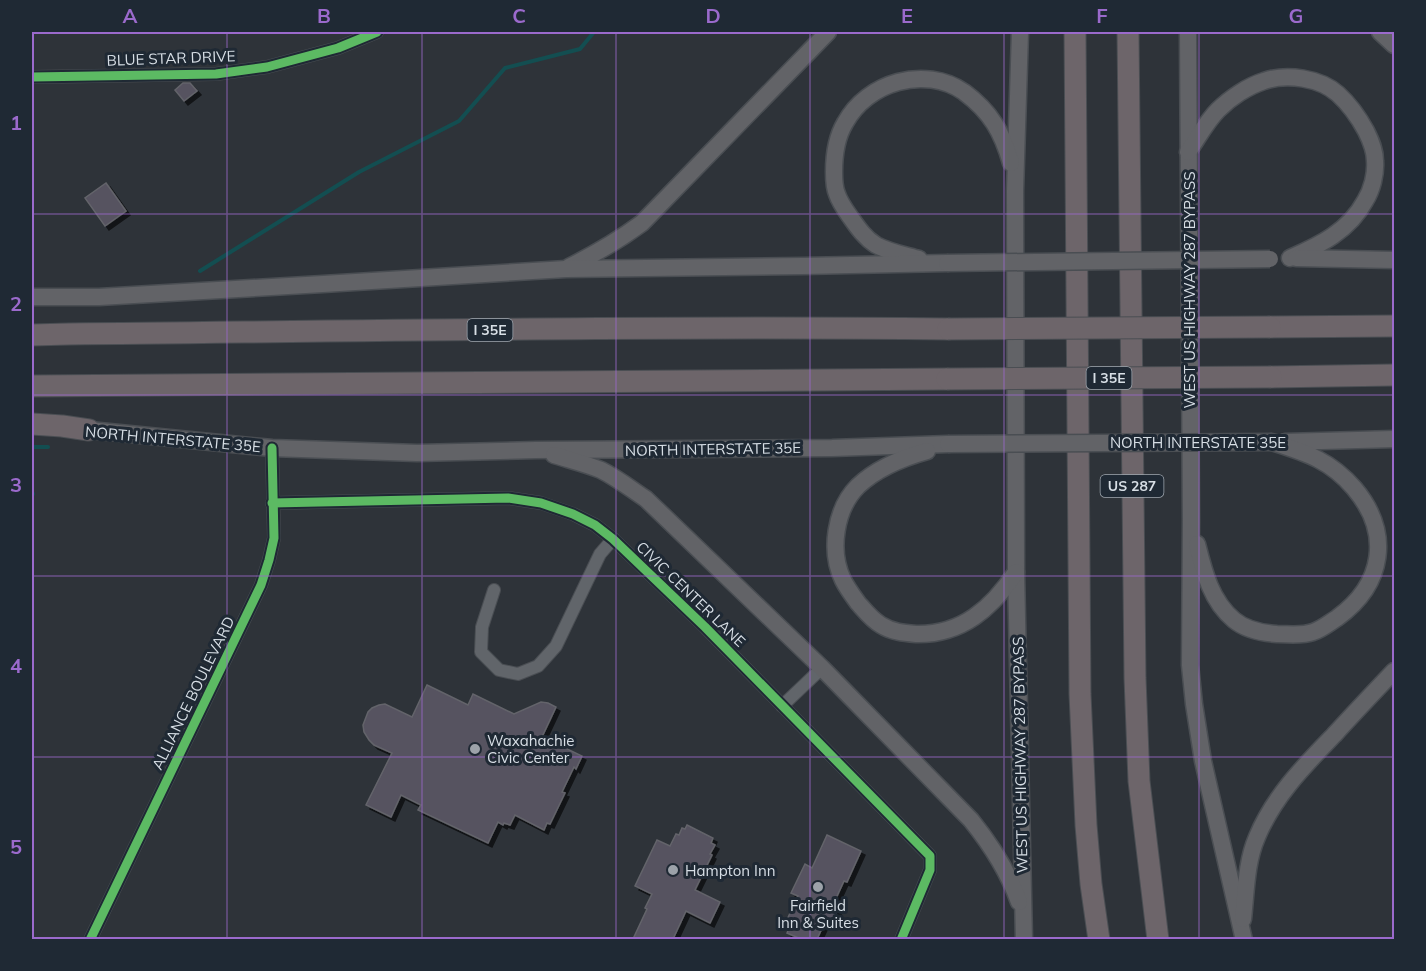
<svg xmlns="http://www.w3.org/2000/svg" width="1426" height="971" viewBox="0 0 1426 971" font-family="Mulish,sans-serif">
  <defs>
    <filter id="shadow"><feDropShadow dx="4" dy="4" stdDeviation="0" flood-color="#0009"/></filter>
  </defs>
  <rect width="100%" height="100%" fill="#2e3339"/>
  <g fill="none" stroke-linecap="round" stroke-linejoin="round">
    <g stroke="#134e51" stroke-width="4">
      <polyline points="200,271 359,172 459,121 505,68 580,49 594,32"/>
      <polyline points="32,447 48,447"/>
      <polyline points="32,492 33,494 32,495"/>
    </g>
  </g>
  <g fill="#565261" stroke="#63646a" stroke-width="1.5" filter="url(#shadow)">
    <polygon points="183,83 190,83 197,91 184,101 175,90"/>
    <polygon points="106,183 126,211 105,226 85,198"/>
    <polygon points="427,685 468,705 473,694 514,714 541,702 548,703 556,707 542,737 582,756 576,769 574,767 562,792 565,793 550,824 547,823 544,830 515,815 510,825 504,823 503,825 498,822 488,843 418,810 421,805 401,795 391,817 366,805 392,753 374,745 369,740 364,732 363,725 368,712 372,708 379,705 385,704 412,717"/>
    <polygon points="687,825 713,838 711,843 715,845 710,854 712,855 695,890 720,902 710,923 686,911 673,939 633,939 647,909 645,908 652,894 635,886 657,840 670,846 676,834 679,835 682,828 685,829"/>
    <polygon points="827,835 861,851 847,882 844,881 833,905 838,908 832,922 826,920 817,939 801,939 787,933 789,928 784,926 798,896 791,893 805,864 812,868"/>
  </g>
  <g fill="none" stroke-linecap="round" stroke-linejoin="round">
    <defs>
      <g id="street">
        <polyline points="32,77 216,74 267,67 338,48 377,32"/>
        <polyline points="272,503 508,498 541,503 573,514 595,525 613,539 705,627 930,856 930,870 901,940"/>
        <polyline points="494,590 482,627 481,652 499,670 518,674 538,666 556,646 600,554 613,539"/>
        <polyline points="782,706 822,668"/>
        <polyline points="90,940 261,585 269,560 274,538 272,448"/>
      </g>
      <g id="secondary">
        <polyline points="1020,32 1015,191 1016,572 1024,940"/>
        <polyline points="1188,32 1191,521 1190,665 1194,704 1203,761 1244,940"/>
        <polyline points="1380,32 1394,45"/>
        <path d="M1188 152C1198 138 1206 122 1218 110 1230 98 1248 86 1264 81 1287 73 1320 78 1338 94 1349 104 1359 118 1366 131 1371 141 1375 150 1375 161 1376 174 1372 190 1365 201 1349 231 1320 245 1290 258"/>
        <polyline points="1296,258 1394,260"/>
        <path d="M919 259C905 255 889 252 876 245 865 238 858 228 851 218 846 211 840 203 837 194 834 187 834 179 834 172 834 154 836 138 845 123 867 82 925 65 964 92 991 112 1002 132 1011 163"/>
        <path d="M569 267C595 254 619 240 642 223L828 32"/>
        <polyline points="32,297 99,297 323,284 566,269 803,266 947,263"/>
        <polyline points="77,430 89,430 272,448 417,453 536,450 832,448 948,444"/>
        <polyline points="1285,442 1394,439"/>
        <path d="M927 451C902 458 877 468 858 486 835 509 829 551 843 580 847 588 853 596 858 603 865 611 872 620 881 625 892 632 904 633 916 634 962 635 992 608 1016 572"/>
        <path d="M554 455C570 460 586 464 601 470 617 478 631 489 646 499L822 668 971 820C992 846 1008 871 1019 902"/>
        <path d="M1197 544C1204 572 1211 601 1234 620 1246 630 1262 633 1277 634 1289 634 1302 636 1313 632 1322 629 1329 623 1337 618 1384 584 1392 533 1354 488 1330 460 1306 453 1272 442"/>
        <path d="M1243 919C1246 892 1246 862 1257 837 1274 796 1304 766 1334 735 1354 713 1374 692 1394 671"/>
      </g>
      <g id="highway">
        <polyline points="1075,32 1080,694 1086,825 1091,884 1099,940"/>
        <polyline points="1128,32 1135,678 1139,781 1158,940"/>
        <polyline points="1270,327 1394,326"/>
        <path d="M32 335 69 334C362 331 655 326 948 329"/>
        <polyline points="1271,377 1394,375"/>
        <polyline points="32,386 947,379"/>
        <polyline points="32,424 62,426 89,430"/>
      </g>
    </defs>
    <use href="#street" stroke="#4a4e53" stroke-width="14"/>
    <use href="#secondary" stroke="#4a4e53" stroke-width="19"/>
    <use href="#highway" stroke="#4a4e53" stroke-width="23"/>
    <use href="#street" stroke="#61656a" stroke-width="12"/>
    <use href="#secondary" stroke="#626367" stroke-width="16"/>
    <use href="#highway" stroke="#6d656a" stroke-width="21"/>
    <defs>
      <g id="secondary-bridge">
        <polyline points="947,263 1270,259"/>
        <polyline points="948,444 1272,442"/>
      </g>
      <g id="highway-bridge">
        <polyline points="948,329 1270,327"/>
        <polyline points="947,379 1271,377"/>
      </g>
    </defs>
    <use href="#secondary-bridge" stroke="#4a4e53" stroke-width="19" stroke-linecap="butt"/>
    <use href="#highway-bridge" stroke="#4a4e53" stroke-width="23" stroke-linecap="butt"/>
    <use href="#secondary-bridge" stroke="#626367" stroke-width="16"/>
    <use href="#highway-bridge" stroke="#6d656a" stroke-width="21"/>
    <defs>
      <g id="cycleway">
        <polyline points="32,77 216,74 267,67 338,48 377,32"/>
        <polyline points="272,503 508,498 541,503 573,514 595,525 613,539 705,627 930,856 930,870 901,940"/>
        <polyline points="90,940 261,585 269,560 274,538 272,448"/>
      </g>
    </defs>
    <use href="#cycleway" stroke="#1f2934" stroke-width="13"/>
    <use href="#cycleway" stroke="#5cba63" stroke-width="9"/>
  </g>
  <path fill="none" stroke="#9b6acc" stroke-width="1.5" stroke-opacity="0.55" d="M227 32V940M422 32V940M616 32V940M810 32V940M1004 32V940M1199 32V940M32 214H1394M32 395H1394M32 576H1394M32 757H1394"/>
  <g fill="#9ca2a9" stroke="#1f2934" stroke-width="2">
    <circle cx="475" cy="749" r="6"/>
    <circle cx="673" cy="870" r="6"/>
    <circle cx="818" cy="887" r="6"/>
  </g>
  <g text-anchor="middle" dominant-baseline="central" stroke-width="6" stroke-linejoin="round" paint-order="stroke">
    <g fill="#1f2934" stroke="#a0a8b0" stroke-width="1.5">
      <rect x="467.5" y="319" width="45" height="22" rx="4.5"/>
      <rect x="1086.5" y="367" width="45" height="22" rx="4.5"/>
      <rect x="1100.5" y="475" width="63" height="22" rx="4.5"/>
    </g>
    <g font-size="14" font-weight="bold" fill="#d7dee5">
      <text x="490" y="330">I 35E</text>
      <text x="1109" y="378">I 35E</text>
      <text x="1132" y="486">US 287</text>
    </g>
    <g font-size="15" fill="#d7dee5" stroke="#1f2934">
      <text transform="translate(171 58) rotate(-2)">BLUE STAR DRIVE</text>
      <text transform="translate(1189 290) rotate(-90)">WEST US HIGHWAY 287 BYPASS</text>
      <text transform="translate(173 439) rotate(5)">NORTH INTERSTATE 35E</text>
      <text x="1198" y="442">NORTH INTERSTATE 35E</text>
      <text transform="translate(713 449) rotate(-1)">NORTH INTERSTATE 35E</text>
      <text transform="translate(691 594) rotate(44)">CIVIC CENTER LANE</text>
      <text transform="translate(193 693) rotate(-64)">ALLIANCE BOULEVARD</text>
      <text transform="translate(1020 755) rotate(-91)">WEST US HIGHWAY 287 BYPASS</text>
    </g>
    <g font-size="15" fill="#d7dee5" stroke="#1f2934" text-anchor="start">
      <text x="487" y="740">Waxahachie<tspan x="487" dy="17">Civic Center</tspan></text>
      <text x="685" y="870">Hampton Inn</text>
      <text x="818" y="905" text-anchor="middle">Fairfield<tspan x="818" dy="17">Inn &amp; Suites</tspan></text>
    </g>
  </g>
  <rect width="1426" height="971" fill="none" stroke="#1f2934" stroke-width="66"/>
  <rect x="33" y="33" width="1360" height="905" fill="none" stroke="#9b6acc" stroke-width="2"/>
  <g font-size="20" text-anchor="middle" font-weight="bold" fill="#9b6acc">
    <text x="130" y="23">A</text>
    <text x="324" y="23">B</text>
    <text x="519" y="23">C</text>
    <text x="713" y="23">D</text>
    <text x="907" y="23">E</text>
    <text x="1102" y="23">F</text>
    <text x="1296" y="23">G</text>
    <text x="16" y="130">1</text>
    <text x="16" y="311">2</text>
    <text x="16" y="492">3</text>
    <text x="16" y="673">4</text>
    <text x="16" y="854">5</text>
  </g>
</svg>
